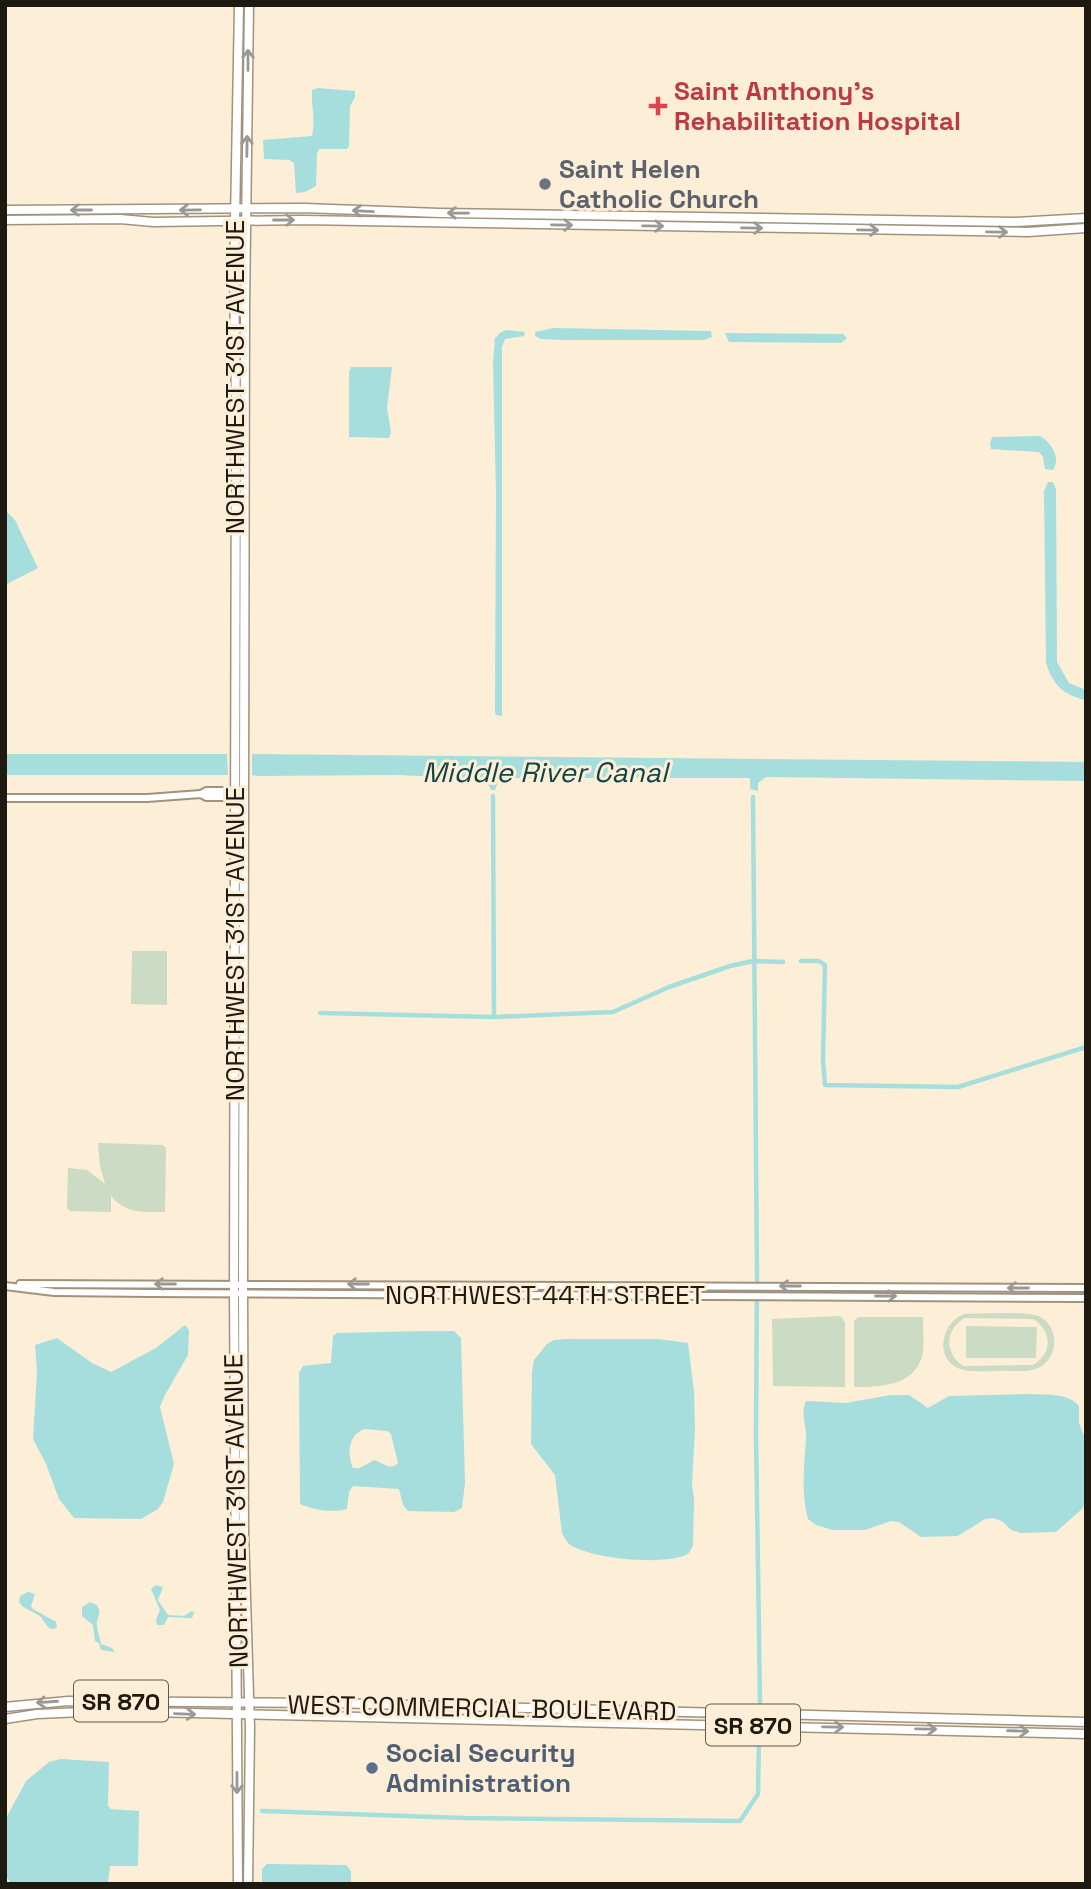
<svg xmlns="http://www.w3.org/2000/svg" width="1091" height="1889" viewBox="0 0 1091 1889" font-family="'Space Grotesk',sans-serif">
  <rect width="100%" height="100%" fill="#fceed7"/>
  <g fill="#ccdbc4" fill-rule="evenodd">
    <polygon points="132,951 167,951 167,1005 131,1004"/>
    <path d="M98 1143 163 1145 166 1148 165 1212C143 1212 126 1214 111 1196V1212L70 1211 67 1208 68 1168 87 1170 105 1184 100 1166Z"/>
    <path d="M964 1314C979 1314 1028 1311 1039 1316 1060 1327 1059 1358 1038 1368 1030 1372 1020 1371 1012 1371 997 1370 978 1373 964 1370 933 1363 940 1323 964 1314ZM965 1318 1033 1319C1053 1331 1052 1354 1033 1365L963 1366C944 1353 945 1329 965 1318Z"/>
    <polygon points="840,1316 845,1322 845,1387 773,1386 772,1319"/>
    <path d="M858 1317H923C923 1328 924 1340 923 1351 918 1386 881 1387 854 1387V1321Z"/>
    <polygon points="966,1326 1037,1327 1036,1358 966,1358"/>
  </g>
  <g fill="#a6dede" fill-rule="evenodd">
    <path d="M318 88 355 91V97L350 106 349 146 347 149H319L317 154 316 186 305 192 296 193 294 163 289 160 264 159 263 140 312 136C316 120 311 106 312 90Z"/>
    <polygon points="553,328 711,331 712,337 704,340 565,340 541,339 535,336 535,332"/>
    <polygon points="507,330 525,332 524,336 505,339 502,347 502,716 496,715 495,712 496,493 493,363 495,338 501,332"/>
    <polygon points="725,333 843,334 847,338 841,343 729,342"/>
    <polygon points="351,367 392,367 387,408 391,432 389,438 349,437 349,372"/>
    <path d="M1040 436C1052 443 1061 458 1053 470L1045 469 1043 457 1039 452 991 449 990 444 992 437Z"/>
    <path d="M1048 482H1053L1056 489 1057 662 1069 683 1086 690V700C1064 696 1051 683 1046 662L1044 491Z"/>
    <polygon points="5,510 15,520 38,568 5,585"/>
    <polygon points="5,754 227,754 228,775 5,775"/>
    <polygon points="252,754 1086,762 1086,781 766,777 758,783 758,791 750,789 750,778 504,778 498,782 495,790 491,790 486,780 400,775 258,776 252,775"/>
    <polygon points="185,1325 189,1330 188,1355 165,1395 160,1407 174,1464 163,1502 158,1509 141,1519 74,1518 59,1499 46,1464 33,1439 37,1373 35,1345 57,1338 92,1363 111,1372 156,1348"/>
    <path d="M428 1331H454L461 1338 465 1483 462 1508 454 1512 408 1511 403 1505 399 1489 353 1486 349 1492 347 1509C331 1513 314 1510 300 1504L299 1373 303 1366 331 1363 333 1336 337 1333ZM364 1429 387 1431 391 1434 398 1463C391 1471 383 1463 374 1460L360 1468H353C347 1453 348 1436 364 1429Z"/>
    <path d="M565 1339H658L688 1343 694 1391 695 1429 692 1484 694 1500 693 1546 688 1554C664 1566 596 1559 572 1546 567 1543 565 1539 562 1533L555 1475 531 1444 532 1372 534 1360 547 1344 554 1340Z"/>
    <path d="M1028 1394C1045 1395 1067 1392 1079 1406V1423L1085 1438V1503L1082 1509 1056 1532 1021 1533 1011 1530 1003 1522 994 1518 985 1519 958 1536 921 1537 899 1522 891 1521 865 1530H833L816 1525 808 1519C801 1495 804 1465 806 1440 807 1426 800 1414 806 1401L845 1403 891 1395H909L928 1408 949 1396Z"/>
    <polygon points="156,1585 163,1587 158,1600 168,1615 184,1616 192,1611 194,1613 192,1618 168,1617 164,1625 157,1625 156,1620 160,1610 151,1589"/>
    <polygon points="28,1592 35,1594 31,1606 33,1609 56,1622 57,1628 51,1629 47,1626 40,1616 23,1607 19,1602 20,1596"/>
    <path d="M90 1602 97 1605C101 1614 99 1614 97 1621 96 1628 100 1638 101 1644L112 1648 115 1652 101 1650 99 1643 95 1641 93 1625 82 1616V1607Z"/>
    <polygon points="61,1759 109,1762 108,1806 111,1809 139,1811 138,1866 110,1866 108,1884 12,1884 5,1875 5,1820 26,1781 49,1762"/>
    <polygon points="267,1864 346,1865 351,1871 351,1884 262,1884 262,1869"/>
  </g>
  <g fill="none" stroke-linecap="round" stroke-linejoin="round">
    <g stroke="#a6dede" stroke-width="4.5">
      <polyline points="493,796 494,1017 613,1012 669,987 730,966 753,961 783,962"/>
      <polyline points="753,797 757,1278 756,1433 760,1703"/>
      <polyline points="801,961 819,961 825,965 823,1060 825,1085 958,1087 1086,1047"/>
      <polyline points="320,1013 494,1017"/>
      <polyline points="262,1811 465,1818 740,1821 758,1794 759,1735"/>
    </g>
    <defs>
      <g id="tertiary">
        <polyline points="201,794 206,791 237,791"/>
        <polyline points="5,798 147,798 201,794 206,797 237,797"/>
        <polyline points="20,1284 1086,1288"/>
        <polyline points="5,1286 54,1292 150,1293 1086,1298"/>
      </g>
      <g id="primary">
        <polyline points="5,210 304,208 439,213 1015,222 1086,218"/>
        <polyline points="5,220 120,219 153,222 302,220 1028,232 1086,228"/>
        <polyline points="238,1884 234,1293 236,407 234,274 239,5"/>
        <polyline points="248,1884 250,1728 244,1533 243,1293 245,306 249,5"/>
      </g>
      <g id="trunk">
        <polyline points="5,1707 68,1701 329,1703 1086,1722"/>
        <polyline points="5,1719 37,1714 106,1711 1086,1734"/>
      </g>
    </defs>
    <use href="#tertiary" stroke="#a0937d" stroke-width="10"/>
    <use href="#primary" stroke="#a0937d" stroke-width="11"/>
    <use href="#trunk" stroke="#a0937d" stroke-width="11"/>
    <use href="#tertiary" stroke="#fff" stroke-width="6"/>
    <use href="#primary" stroke="#fff" stroke-width="8"/>
    <use href="#trunk" stroke="#fff" stroke-width="8"/>
  </g>
  <defs><path id="oneway-shaft" d="M-6 0H5M1.5-3L5.5 0L1.5 3" fill="none" stroke-width="1.6" stroke-linecap="round" stroke-linejoin="round" transform="scale(1.75)"/></defs>
  <g stroke="#9a9894">
    <use href="#oneway-shaft" transform="translate(248 60) rotate(-90)"/>
    <use href="#oneway-shaft" transform="translate(247 146) rotate(-89)"/>
    <use href="#oneway-shaft" transform="translate(81 210) rotate(-180)"/>
    <use href="#oneway-shaft" transform="translate(190 210) rotate(179)"/>
    <use href="#oneway-shaft" transform="translate(363 211) rotate(-177)"/>
    <use href="#oneway-shaft" transform="translate(458 213) rotate(-179)"/>
    <use href="#oneway-shaft" transform="translate(284 220)"/>
    <use href="#oneway-shaft" transform="translate(562 225) rotate(1)"/>
    <use href="#oneway-shaft" transform="translate(653 226) rotate(1)"/>
    <use href="#oneway-shaft" transform="translate(752 228) rotate(1)"/>
    <use href="#oneway-shaft" transform="translate(868 230) rotate(1)"/>
    <use href="#oneway-shaft" transform="translate(997 232) rotate(1)"/>
    <use href="#oneway-shaft" transform="translate(165 1284) rotate(180)"/>
    <use href="#oneway-shaft" transform="translate(358 1284) rotate(-180)"/>
    <use href="#oneway-shaft" transform="translate(790 1286) rotate(-180)"/>
    <use href="#oneway-shaft" transform="translate(1018 1288) rotate(-180)"/>
    <use href="#oneway-shaft" transform="translate(886 1296)"/>
    <use href="#oneway-shaft" transform="translate(47 1702) rotate(176)"/>
    <use href="#oneway-shaft" transform="translate(185 1714) rotate(2)"/>
    <use href="#oneway-shaft" transform="translate(833 1727) rotate(1)"/>
    <use href="#oneway-shaft" transform="translate(926 1729) rotate(1)"/>
    <use href="#oneway-shaft" transform="translate(1018 1731) rotate(2)"/>
    <use href="#oneway-shaft" transform="translate(237 1783) rotate(90)"/>
  </g>
  <path fill="#e0444e" stroke="#fceed7" stroke-width="2.5" d="M654.5 95.5h7v7h7v7h-7v7h-7v-7h-7v-7h7z"/>
  <circle fill="#6b7280" stroke="#fceed7" stroke-width="2.5" cx="545" cy="184" r="7"/>
  <circle fill="#5c6f8a" stroke="#fceed7" stroke-width="2.5" cx="372" cy="1768" r="7"/>
  <g text-anchor="middle" dominant-baseline="central" stroke-width="6" stroke-linejoin="round" paint-order="stroke">
    <g fill="#fceed7" stroke="#61594c" stroke-width="2">
      <rect x="74" y="1680.5" width="94" height="41" rx="5"/>
      <rect x="706" y="1704.5" width="94" height="41" rx="5"/>
    </g>
    <g font-size="24" font-weight="bold" fill="#1e1911">
      <text x="121" y="1701">SR 870</text>
      <text x="753" y="1725">SR 870</text>
    </g>
    <g font-size="26" font-weight="bold" fill="#be3a42" stroke="#fceed7" text-anchor="start">
      <text x="674" y="91">Saint Anthony's<tspan x="674" dy="30">Rehabilitation Hospital</tspan></text>
    </g>
    <g font-size="26" font-weight="bold" fill="#5b616d" stroke="#fceed7" text-anchor="start">
      <text x="559" y="169">Saint Helen<tspan x="559" dy="30">Catholic Church</tspan></text>
    </g>
    <g font-size="26" fill="#1e1911" stroke="#fceed7">
      <text transform="translate(235 377) rotate(-90)">NORTHWEST 31ST AVENUE</text>
      <text transform="translate(235 944) rotate(-90)">NORTHWEST 31ST AVENUE</text>
      <text x="545" y="1295">NORTHWEST 44TH STREET</text>
      <text transform="translate(236 1511) rotate(-91)">NORTHWEST 31ST AVENUE</text>
      <text transform="translate(482 1708) rotate(1)">WEST COMMERCIAL BOULEVARD</text>
    </g>
    <g font-size="26" font-weight="bold" fill="#4e5e75" stroke="#fceed7" text-anchor="start">
      <text x="386" y="1753">Social Security<tspan x="386" dy="30">Administration</tspan></text>
    </g>
    <g font-size="28" font-style="italic" fill="#124546" stroke="#fceed7">
      <text x="545" y="772">Middle River Canal</text>
    </g>
  </g>
  <rect width="1091" height="1889" fill="none" stroke="#1e1911" stroke-width="14"/>
</svg>
